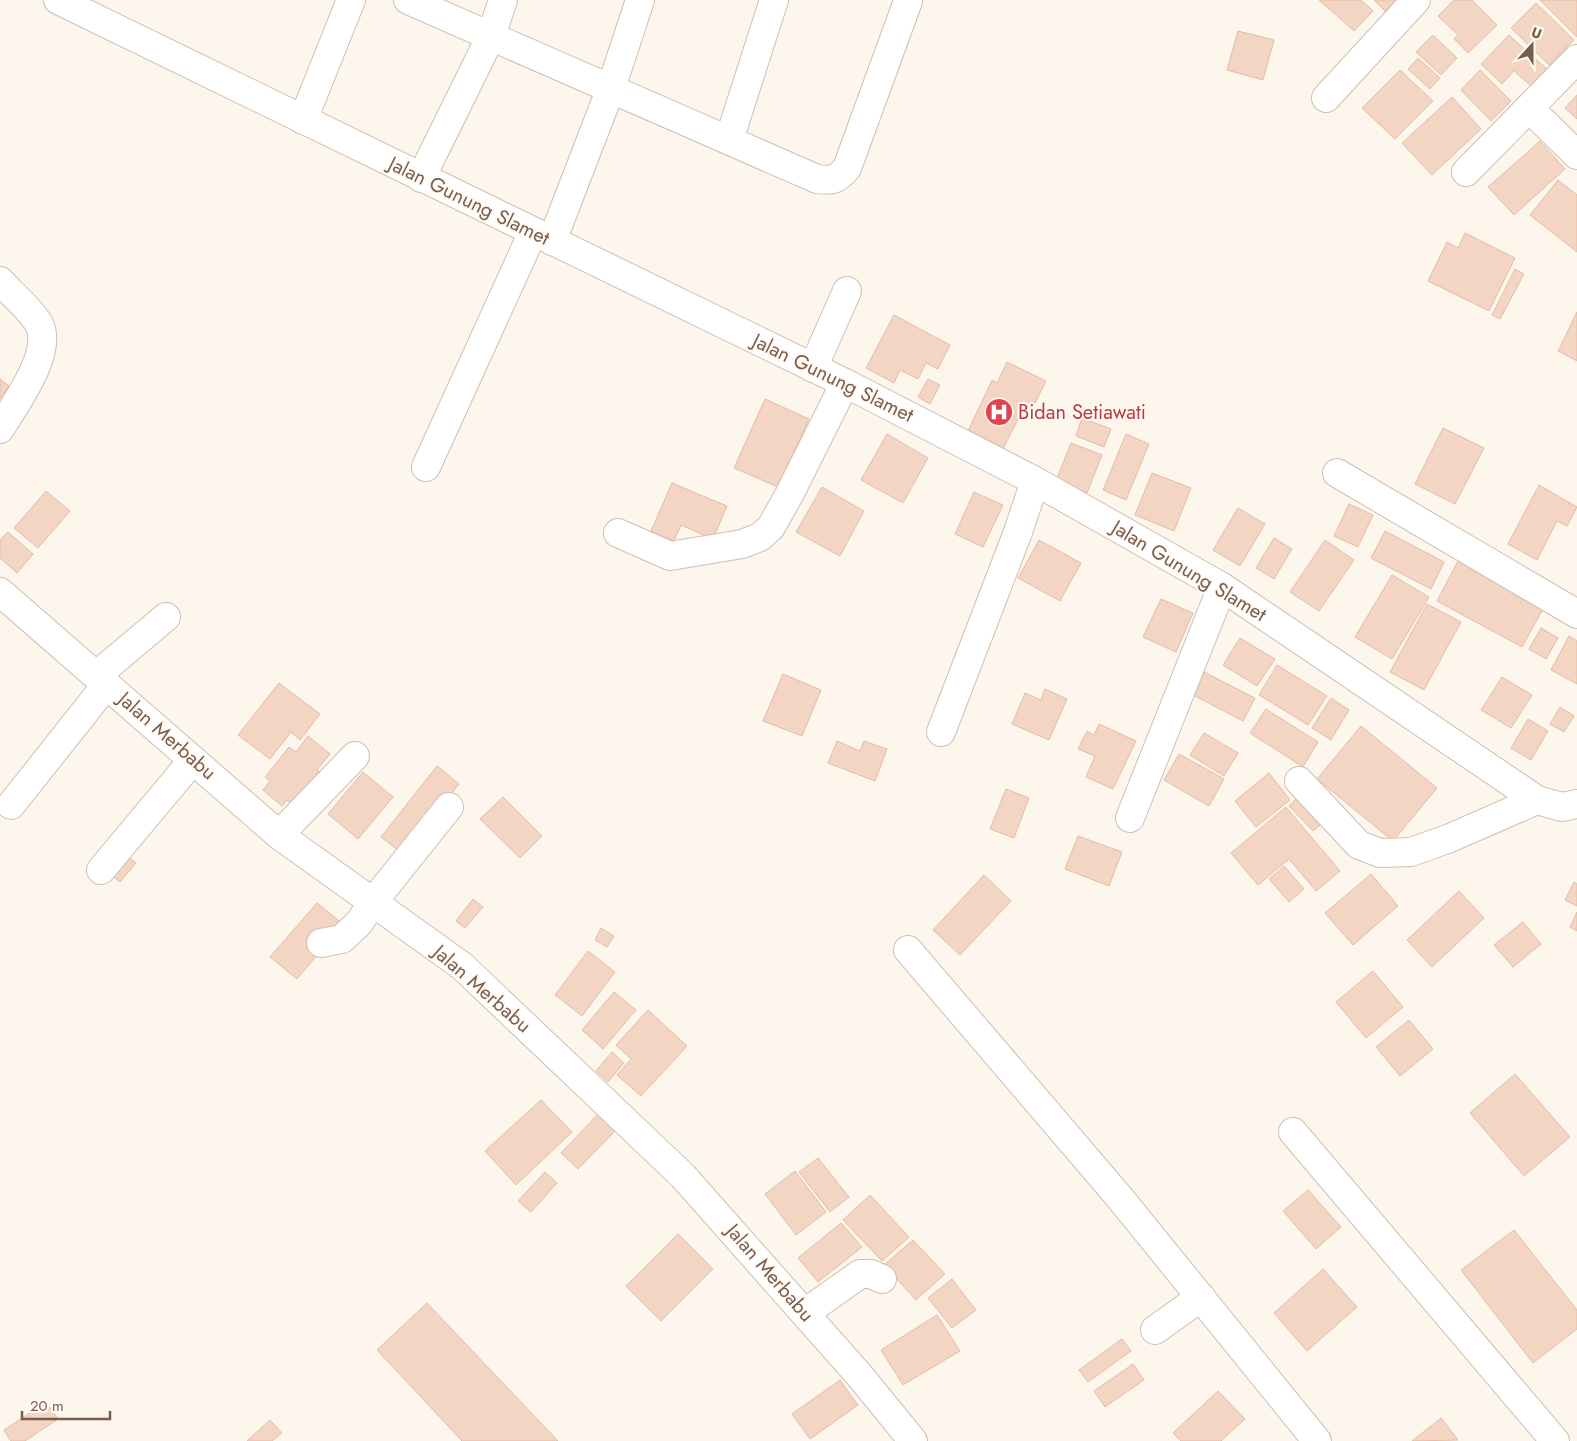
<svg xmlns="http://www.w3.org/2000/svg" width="1577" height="1441" viewBox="0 0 1577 1441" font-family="Jost,sans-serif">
  <rect width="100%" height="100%" fill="#fdf6ec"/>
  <g fill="#f3d5c3" stroke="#e6bba3">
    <polygon points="1319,0 1361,0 1373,11 1354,31"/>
    <polygon points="1374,0 1397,0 1385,11"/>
    <polygon points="1454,0 1472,0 1497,25 1468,53 1454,39 1458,35 1438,16"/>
    <polygon points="1540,0 1577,0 1577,37"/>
    <polygon points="1536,3 1574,40 1549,65 1511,28"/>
    <polygon points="1238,31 1274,40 1263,80 1227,70"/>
    <polygon points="1433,35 1457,58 1441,75 1416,52"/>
    <polygon points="1509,35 1547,69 1531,86 1514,71 1502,84 1481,64"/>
    <polygon points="1418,58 1440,78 1430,89 1408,69"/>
    <polygon points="1400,70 1433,101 1395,139 1362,108"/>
    <polygon points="1480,70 1511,101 1491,121 1461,90"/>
    <polygon points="1577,95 1577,119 1565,108"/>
    <polygon points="1452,97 1481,129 1432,175 1402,143"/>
    <polygon points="1540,141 1565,169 1514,215 1488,187"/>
    <polygon points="1558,180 1577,195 1577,252 1530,215"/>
    <polygon points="1465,233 1515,258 1489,311 1428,281 1447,242 1458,248"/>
    <polygon points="1515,269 1524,274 1500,319 1492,315"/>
    <polygon points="1577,312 1577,361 1558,351"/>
    <polygon points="894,315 950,345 938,369 926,363 918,379 900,370 894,383 866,368"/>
    <polygon points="1007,362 1046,381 1029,415 1022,411 1003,449 968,431 992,380 997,383"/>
    <polygon points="0,379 9,386 0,399"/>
    <polygon points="928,379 940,385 930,404 918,397"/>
    <polygon points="765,399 809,419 778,487 734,468"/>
    <polygon points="1082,418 1111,429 1104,447 1076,436"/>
    <polygon points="1443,428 1484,448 1455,504 1415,484"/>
    <polygon points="887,434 928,458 903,503 861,480"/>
    <polygon points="1126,434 1149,444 1126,500 1103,490"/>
    <polygon points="1071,443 1102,455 1087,493 1056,481"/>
    <polygon points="1152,473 1191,488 1174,531 1135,515"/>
    <polygon points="672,483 727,506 713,539 681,525 674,541 651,531"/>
    <polygon points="1539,485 1577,507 1567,526 1557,521 1537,560 1508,544"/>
    <polygon points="822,487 864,511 840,556 796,532"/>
    <polygon points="46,491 70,511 38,548 14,528"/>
    <polygon points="974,492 1003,505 983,547 955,534"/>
    <polygon points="1349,504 1373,515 1358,547 1334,536"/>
    <polygon points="1238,508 1265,524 1240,566 1213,550"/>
    <polygon points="1385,531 1444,562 1431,589 1371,558"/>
    <polygon points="8,532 33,554 17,573 0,558 0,540"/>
    <polygon points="1274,538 1292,549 1274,579 1256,568"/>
    <polygon points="1039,540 1081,563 1060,601 1018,578"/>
    <polygon points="1325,540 1354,560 1319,611 1290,592"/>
    <polygon points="1458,561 1544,607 1522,647 1437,601"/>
    <polygon points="1392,575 1429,597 1392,659 1355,637"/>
    <polygon points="1161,599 1193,613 1176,652 1143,637"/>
    <polygon points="1427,604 1461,622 1424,690 1390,672"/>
    <polygon points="1541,628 1558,638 1546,659 1529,649"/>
    <polygon points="1569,636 1577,641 1577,684 1551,670"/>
    <polygon points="1240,638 1275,659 1257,686 1223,665"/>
    <polygon points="1277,665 1327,696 1308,725 1259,695"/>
    <polygon points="1204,672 1255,698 1243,721 1193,695"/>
    <polygon points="783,674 821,690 802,736 763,721"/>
    <polygon points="1502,677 1532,695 1511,728 1481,710"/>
    <polygon points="279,683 320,714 300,740 291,732 270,759 238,735"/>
    <polygon points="1045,689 1067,699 1049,740 1012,724 1025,693 1041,700"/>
    <polygon points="1331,698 1349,710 1331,740 1312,728"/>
    <polygon points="1560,707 1574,716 1564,732 1550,724"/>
    <polygon points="1266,709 1318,742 1303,767 1250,733"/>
    <polygon points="1528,719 1548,731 1531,760 1511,748"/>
    <polygon points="1099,724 1136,741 1113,789 1086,777 1095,756 1078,749 1087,731 1094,735"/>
    <polygon points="1361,726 1437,788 1393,841 1317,779"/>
    <polygon points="1204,733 1238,753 1224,776 1190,755"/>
    <polygon points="308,736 330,754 317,770 324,775 297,808 287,800 282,806 263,790 270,781 265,777 289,747 296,752"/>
    <polygon points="837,741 860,751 864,741 887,749 875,781 828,763"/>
    <polygon points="1179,754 1224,779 1209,806 1164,780"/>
    <polygon points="437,766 459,784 404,855 381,837"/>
    <polygon points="363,772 393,797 358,839 328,814"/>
    <polygon points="1269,773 1290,800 1256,827 1235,801"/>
    <polygon points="1006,789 1029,798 1014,838 990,829"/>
    <polygon points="1302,793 1327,819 1313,831 1289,806"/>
    <polygon points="503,797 542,836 520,858 480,819"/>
    <polygon points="1286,807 1340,871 1316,891 1289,859 1258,885 1231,853"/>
    <polygon points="1078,836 1122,852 1109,886 1065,869"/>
    <polygon points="125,854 136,863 120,882 109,873"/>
    <polygon points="1284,866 1304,889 1289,902 1269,879"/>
    <polygon points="1371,874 1398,906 1353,945 1325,913"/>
    <polygon points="984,875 1011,901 960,955 933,930"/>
    <polygon points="1574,882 1577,884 1577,906 1565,900"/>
    <polygon points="1459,891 1484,918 1432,967 1407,940"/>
    <polygon points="473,899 483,907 465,928 456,921"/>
    <polygon points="317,903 343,924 297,979 270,957"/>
    <polygon points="1577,912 1577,931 1570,927"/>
    <polygon points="1523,922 1541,944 1513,967 1494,945"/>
    <polygon points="601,928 614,936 607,947 595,940"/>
    <polygon points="588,951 615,972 582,1016 555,995"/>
    <polygon points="1373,971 1403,1007 1366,1038 1336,1002"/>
    <polygon points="614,992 636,1010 603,1049 582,1030"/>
    <polygon points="648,1010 687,1046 641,1096 617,1075 631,1059 616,1045"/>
    <polygon points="1409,1020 1433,1049 1400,1076 1376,1047"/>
    <polygon points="612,1052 624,1063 608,1082 596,1071"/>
    <polygon points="1515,1074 1570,1137 1524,1176 1470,1113"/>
    <polygon points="541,1100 572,1132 516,1185 485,1151"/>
    <polygon points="602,1110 619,1127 578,1169 561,1153"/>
    <polygon points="818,1158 849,1197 830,1212 799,1172"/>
    <polygon points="795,1171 826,1212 796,1235 765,1194"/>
    <polygon points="545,1172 557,1183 531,1212 518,1201"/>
    <polygon points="1308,1190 1341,1227 1316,1249 1283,1211"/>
    <polygon points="870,1195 909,1237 882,1261 843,1220"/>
    <polygon points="841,1223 862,1247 818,1282 798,1258"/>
    <polygon points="1514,1230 1577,1310 1577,1329 1533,1363 1461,1270"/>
    <polygon points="678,1234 713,1269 661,1321 626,1286"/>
    <polygon points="913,1240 945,1274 916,1300 884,1265"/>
    <polygon points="1323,1269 1357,1307 1307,1351 1274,1313"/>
    <polygon points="952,1279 976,1310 952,1328 928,1298"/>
    <polygon points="427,1303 558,1441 462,1441 377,1350"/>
    <polygon points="937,1315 960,1351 903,1385 881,1350"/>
    <polygon points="1122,1339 1131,1351 1088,1382 1079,1370"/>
    <polygon points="1133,1364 1144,1380 1105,1407 1094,1391"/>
    <polygon points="840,1380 858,1405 810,1439 792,1414"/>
    <polygon points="1218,1391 1245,1419 1221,1441 1181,1441 1173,1433"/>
    <polygon points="46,1402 58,1419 25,1441 11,1441 4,1430"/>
    <polygon points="1441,1418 1458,1440 1412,1441"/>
    <polygon points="270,1420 282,1433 272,1441 247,1441"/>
  </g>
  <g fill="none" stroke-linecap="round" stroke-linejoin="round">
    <defs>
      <g id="minor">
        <polyline points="58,0 845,383 1035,481 1222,587 1537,800 1562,807 1577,804"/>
        <path d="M408 0 817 179C832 181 837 180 847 168L908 1"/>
        <polyline points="1326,98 1416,0"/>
        <polyline points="1529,108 1577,155"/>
        <polyline points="303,120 351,0"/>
        <polyline points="729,140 774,0"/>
        <polyline points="1466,172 1577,59"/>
        <polyline points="421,178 491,36 503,0"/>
        <polyline points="552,241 611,88 640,0"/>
        <path d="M0 281C11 293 32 311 39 324 54 353 14 405 0 429"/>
        <polyline points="813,368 847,291"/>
        <polyline points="426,467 533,232"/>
        <polyline points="1337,473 1577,614"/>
        <polyline points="618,533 670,556 742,544 760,537 771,527 789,495 845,383"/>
        <polyline points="0,592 279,835 462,966 683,1176 860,1376 913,1441"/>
        <polyline points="97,675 166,617"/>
        <polyline points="941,732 1018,532 1035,481"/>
        <polyline points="1299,781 1359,845 1380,853 1411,852 1450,838 1537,800"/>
        <polyline points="11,805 107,684"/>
        <polyline points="1130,818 1222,587"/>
        <polyline points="279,835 355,756"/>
        <polyline points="101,870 193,760"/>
        <polyline points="321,943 342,939 359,923 373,902 449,807"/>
        <polyline points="908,950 1120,1198 1317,1441"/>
        <polyline points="1293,1132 1555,1441"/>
        <polyline points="805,1313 860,1274 871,1274 882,1279"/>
        <polyline points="1155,1330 1201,1297"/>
      </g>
    </defs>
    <use href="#minor" stroke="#d1beb0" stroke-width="30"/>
    <use href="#minor" stroke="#fff" stroke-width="28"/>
  </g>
  <defs>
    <symbol id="hospital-disc" viewBox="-11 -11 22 22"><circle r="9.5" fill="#e0444e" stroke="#fffaf3"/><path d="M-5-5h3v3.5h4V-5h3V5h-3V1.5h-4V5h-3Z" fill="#fff"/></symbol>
  </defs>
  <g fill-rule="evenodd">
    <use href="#hospital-disc" x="983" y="396" width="32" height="32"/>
  </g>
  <g text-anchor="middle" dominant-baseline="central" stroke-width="4" stroke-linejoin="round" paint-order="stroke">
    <g font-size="20" fill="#7a5c4d" stroke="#fffaf3">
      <text transform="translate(469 201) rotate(26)">Jalan Gunung Slamet</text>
      <text transform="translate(833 378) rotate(26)">Jalan Gunung Slamet</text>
      <text transform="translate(1189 571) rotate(31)">Jalan Gunung Slamet</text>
      <text transform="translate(167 736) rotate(41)">Jalan Merbabu</text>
      <text transform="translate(482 989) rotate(41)">Jalan Merbabu</text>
      <text transform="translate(770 1273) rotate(49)">Jalan Merbabu</text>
    </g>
    <g font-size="20" fill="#be3a42" stroke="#fffaf3" text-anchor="start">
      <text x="1018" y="412">Bidan Setiawati</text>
    </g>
  </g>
  <g transform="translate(1532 45) rotate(21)" stroke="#fffaf3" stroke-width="4" paint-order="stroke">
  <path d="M0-4L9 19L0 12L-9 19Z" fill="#7a5c4d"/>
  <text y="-8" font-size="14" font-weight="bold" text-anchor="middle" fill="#7a5c4d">U</text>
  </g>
  <path d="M22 1411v8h88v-8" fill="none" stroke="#7a5c4d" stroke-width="2.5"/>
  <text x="30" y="1411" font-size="15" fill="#7a5c4d" stroke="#fffaf3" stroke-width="4" paint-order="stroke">20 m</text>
</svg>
